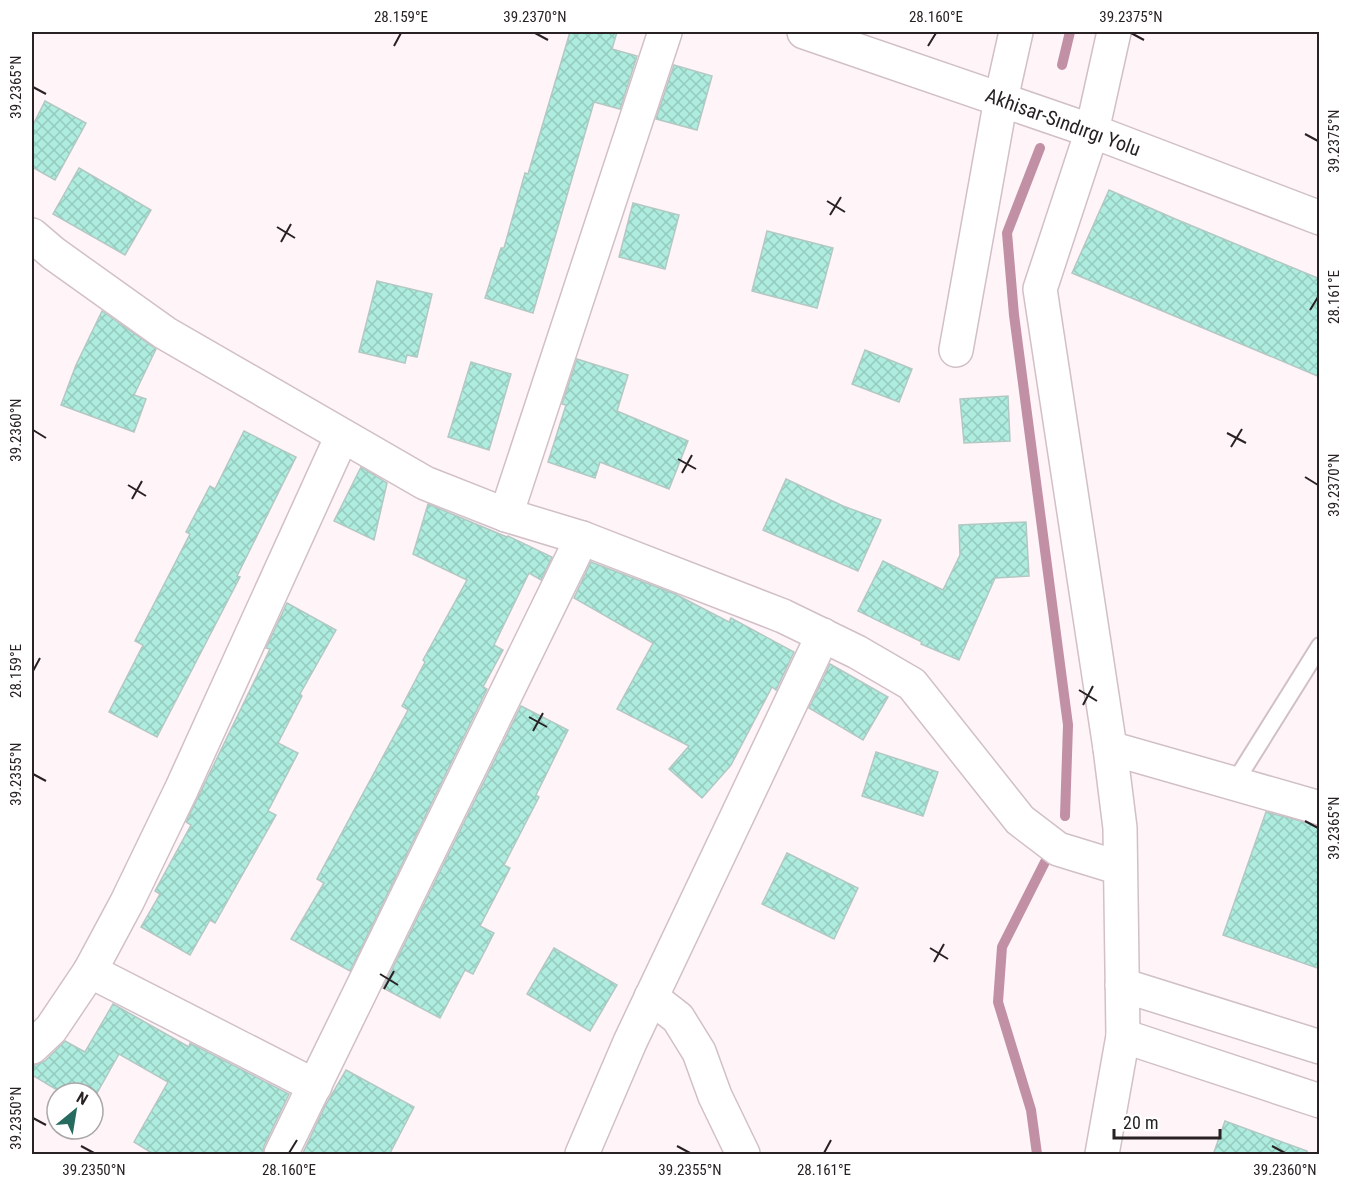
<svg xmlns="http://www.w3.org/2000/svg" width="1351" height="1186" viewBox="0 0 1351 1186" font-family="'Roboto Condensed',sans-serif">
  <defs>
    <pattern id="building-cross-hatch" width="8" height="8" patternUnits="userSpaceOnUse" patternTransform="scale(1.5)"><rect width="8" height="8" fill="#adecde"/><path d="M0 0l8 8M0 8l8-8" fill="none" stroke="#95cabe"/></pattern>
  </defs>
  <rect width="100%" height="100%" fill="#fff4f8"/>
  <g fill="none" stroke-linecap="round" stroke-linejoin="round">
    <g stroke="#c190a5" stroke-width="10">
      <polyline points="1062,65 1070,32"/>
      <polyline points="1040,148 1007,233 1014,315 1068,725 1065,816"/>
      <polyline points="1037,1154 1031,1110 998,1002 1002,947 1048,856"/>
    </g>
  </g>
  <g fill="url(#building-cross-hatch)" stroke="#b4c8c3" stroke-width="1.5">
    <polygon points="570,32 617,32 612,49 637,56 620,109 594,102 533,313 485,298 501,248 504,248 525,173 528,174"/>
    <polygon points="674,65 712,76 697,130 656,119"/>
    <polygon points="45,101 86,123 55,180 32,167 32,127"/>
    <polygon points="79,168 151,210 125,255 53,214"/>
    <polygon points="1109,190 1173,218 1320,279 1320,377 1072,273"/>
    <polygon points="633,203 679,215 665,269 619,257"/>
    <polygon points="767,231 833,248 817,308 752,291"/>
    <polygon points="377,281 432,294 417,357 407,355 405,363 359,352"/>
    <polygon points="102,311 156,349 134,395 146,399 134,432 61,405 76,365"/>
    <polygon points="865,350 912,369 899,402 852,384"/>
    <polygon points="577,359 628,375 617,411 688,441 669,489 600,462 595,478 548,462 566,405 562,404"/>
    <polygon points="471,362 511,374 489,450 448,437"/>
    <polygon points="1008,396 1010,441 964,443 960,399"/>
    <polygon points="244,431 296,457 237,576 240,577 157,737 109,712 143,645 135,641 190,534 186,532 210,486 215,489"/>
    <polygon points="361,467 387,483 374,540 334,521"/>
    <polygon points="786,479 843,506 881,520 858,571 763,530"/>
    <polygon points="428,504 507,537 508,536 552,557 541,580 529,573 494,645 503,650 483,687 487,689 350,971 291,939 324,883 317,879 408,710 402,706 425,662 423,660 467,580 413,554"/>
    <polygon points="1026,522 1029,576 995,578 959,660 921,644 922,642 858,611 883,561 943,590 960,555 959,525"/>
    <polygon points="591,562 675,594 729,622 731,618 794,652 776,690 772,687 731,765 702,798 669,769 689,746 617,709 653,643 574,598"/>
    <polygon points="287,603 336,630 300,694 302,696 278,743 298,753 268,811 276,815 215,923 210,920 190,955 141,927 160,894 155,891 191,825 186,822 270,649 266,648"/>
    <polygon points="830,664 888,697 863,740 809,708"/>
    <polygon points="521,706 568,730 536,795 539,797 504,865 510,868 480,926 494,933 473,974 465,970 440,1018 383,988"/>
    <polygon points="876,752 938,772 923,816 862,796"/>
    <polygon points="1266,812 1320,826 1320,969 1223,935"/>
    <polygon points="787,853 858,888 834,939 762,904"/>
    <polygon points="554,948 617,985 590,1031 527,994"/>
    <polygon points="113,1004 189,1047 190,1043 289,1094 264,1146 262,1155 155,1155 134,1142 168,1082 119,1054 97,1093 62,1093 32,1075 34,1065 45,1061 65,1041 85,1052"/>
    <polygon points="346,1070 414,1107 389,1155 302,1155 325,1106"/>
    <polygon points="1225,1121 1307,1151 1307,1155 1213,1155"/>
  </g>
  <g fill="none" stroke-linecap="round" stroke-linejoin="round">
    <defs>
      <polyline id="service" points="1235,782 1320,646"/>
      <g id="minor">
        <polyline points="1092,131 1040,289 1110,748 1120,828 1123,1036 1102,1154"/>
        <polyline points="32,235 53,253 165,333 425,483 506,515 582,538 783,616 857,652 912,684 1020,820 1058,849 1120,868"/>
        <polyline points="956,350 1001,99 1016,32"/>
        <polyline points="506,515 665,32"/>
        <polyline points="1110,748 1320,808"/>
        <polyline points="90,971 315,1086"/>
        <polyline points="1122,985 1320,1047"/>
        <polyline points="651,997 678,1018 699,1052 715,1096 743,1154"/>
        <polyline points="1123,1036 1320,1101"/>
        <polyline points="32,1047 51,1029 90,971 127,902 182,788 342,436"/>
        <polyline points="281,1154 582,538"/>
        <polyline points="582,1154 630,1042 823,635"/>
      </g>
      <polyline id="tertiary" points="1092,131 1114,32"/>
      <polyline id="secondary" points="804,32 1092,131 1320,218"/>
    </defs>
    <use href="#service" stroke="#d1c0c7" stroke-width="20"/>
    <use href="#minor" stroke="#d1c0c7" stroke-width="36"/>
    <use href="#tertiary" stroke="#d1c0c7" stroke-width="36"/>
    <use href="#secondary" stroke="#d1c0c7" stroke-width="36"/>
    <use href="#service" stroke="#fff" stroke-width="16"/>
    <use href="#minor" stroke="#fff" stroke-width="33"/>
    <use href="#tertiary" stroke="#fff" stroke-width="33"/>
    <use href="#secondary" stroke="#fff" stroke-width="33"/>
  </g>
  <path fill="none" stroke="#282224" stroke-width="2" d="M535 33 548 40M1131 33 1144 40M394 46 401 33M928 46 936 33M33 87 46 94M1305 134 1318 141M827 201 845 212M830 215 841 197M277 227 295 238M281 242 291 224M1310 310 1318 297M33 430 46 438M1227 433 1246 443M1231 447 1242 429M678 459 696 469M682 473 692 455M1305 477 1318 485M128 485 146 496M132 499 142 481M33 671 40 658M1079 690 1097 701M1083 705 1093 686M529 717 547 727M533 731 543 713M33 774 46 781M1305 821 1318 828M930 948 948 959M934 962 944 944M380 974 398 985M384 989 394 971M33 1118 46 1125M81 1146 94 1153M677 1146 690 1153M1272 1146 1285 1153M289 1153 297 1140M824 1153 831 1140"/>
  <g text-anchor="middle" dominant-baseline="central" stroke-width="4.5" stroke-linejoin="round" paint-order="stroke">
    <g font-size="20" fill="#282224" stroke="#fff">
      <text transform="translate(1063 122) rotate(20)">Akhisar-Sındırgı Yolu</text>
    </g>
  </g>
  <rect width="1351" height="1186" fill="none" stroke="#ffffff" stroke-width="66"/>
  <g transform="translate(75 1111) rotate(30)"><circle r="28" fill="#ffffff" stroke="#a9a7a7" stroke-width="1.5"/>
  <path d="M0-4.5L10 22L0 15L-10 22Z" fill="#256b5f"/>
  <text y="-9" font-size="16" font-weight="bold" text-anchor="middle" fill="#282224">N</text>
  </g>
  <path d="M1114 1129v9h106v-9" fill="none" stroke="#282224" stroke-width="3"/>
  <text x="1123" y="1129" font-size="18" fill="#282224" stroke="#ffffff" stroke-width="4.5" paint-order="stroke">20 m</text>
  <rect x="33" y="33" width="1285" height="1120" fill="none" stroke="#282224" stroke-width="2"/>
  <g font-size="15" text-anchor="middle" fill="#282224">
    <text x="401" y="22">28.159°E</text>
    <text x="535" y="22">39.2370°N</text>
    <text x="936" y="22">28.160°E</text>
    <text x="1131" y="22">39.2375°N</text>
    <text transform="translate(16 87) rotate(-90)" y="5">39.2365°N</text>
    <text transform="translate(1334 141) rotate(-90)" y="5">39.2375°N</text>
    <text transform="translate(1334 297) rotate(-90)" y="5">28.161°E</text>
    <text transform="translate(16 430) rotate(-90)" y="5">39.2360°N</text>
    <text transform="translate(1334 485) rotate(-90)" y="5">39.2370°N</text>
    <text transform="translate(16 671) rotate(-90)" y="5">28.159°E</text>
    <text transform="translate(16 774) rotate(-90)" y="5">39.2355°N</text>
    <text transform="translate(1334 828) rotate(-90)" y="5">39.2365°N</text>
    <text transform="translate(16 1118) rotate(-90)" y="5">39.2350°N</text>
    <text x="94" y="1175">39.2350°N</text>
    <text x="289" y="1175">28.160°E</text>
    <text x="690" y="1175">39.2355°N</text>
    <text x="824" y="1175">28.161°E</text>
    <text x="1285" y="1175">39.2360°N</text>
  </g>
</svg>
